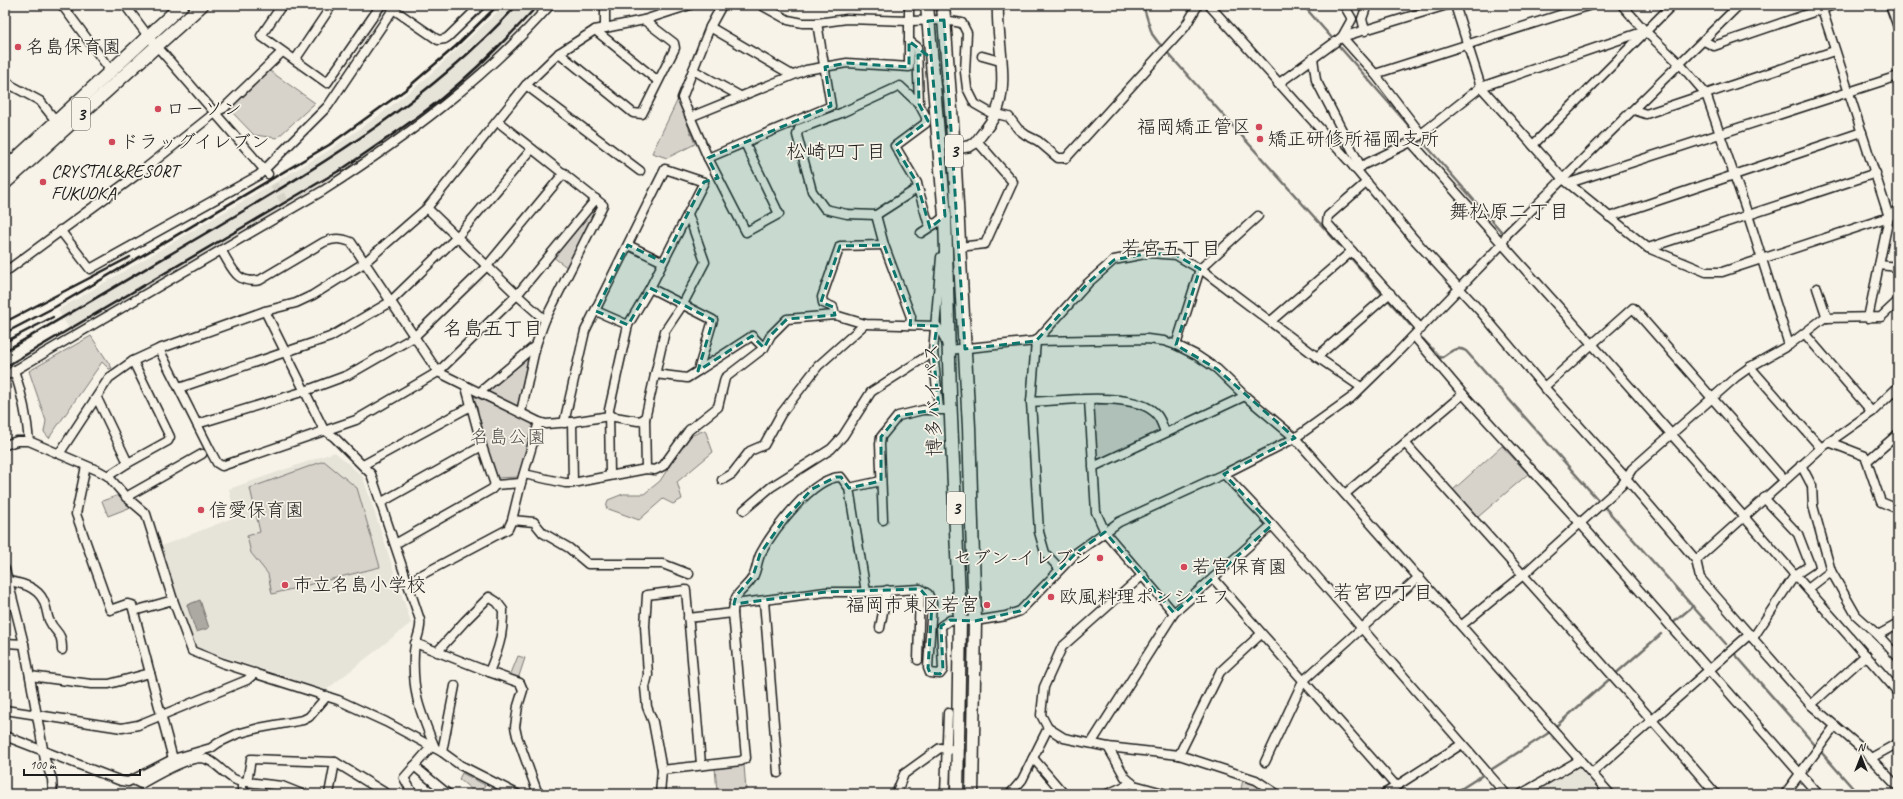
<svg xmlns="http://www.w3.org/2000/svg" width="1903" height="799" viewBox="0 0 1903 799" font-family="Caveat,'Klee One',sans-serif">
  <rect width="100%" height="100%" fill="#f7f3e8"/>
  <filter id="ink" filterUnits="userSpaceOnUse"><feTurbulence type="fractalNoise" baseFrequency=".025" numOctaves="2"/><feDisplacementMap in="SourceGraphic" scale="8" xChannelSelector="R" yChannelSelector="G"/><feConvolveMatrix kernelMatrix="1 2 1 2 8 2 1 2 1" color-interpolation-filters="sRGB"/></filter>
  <g filter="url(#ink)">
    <g fill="#e6e3d9">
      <polygon points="505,5 541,5 481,67 445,99 392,140 343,172 272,215 71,332 58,310 328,151 381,114 424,80"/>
      <polygon points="335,452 363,477 411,623 326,690 193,647 159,547 235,517 229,489"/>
      <polygon points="1572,766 1578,767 1602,794 1527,794"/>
    </g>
    <g fill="#d7d3cb" stroke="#7a7874">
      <polygon points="270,71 315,103 277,138 254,135 231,111 230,108"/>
      <polygon points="678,99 695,144 667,158 652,153"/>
      <polygon points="593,207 597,209 568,268 553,257"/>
      <polygon points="91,336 112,368 109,369 102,362 49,438 44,432 46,421 29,371"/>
      <polygon points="531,353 520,404 517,407 489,392 489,390"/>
      <polygon points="473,396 531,421 534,425 521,475 517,477 496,478 474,405"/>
      <path d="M1124 402C1137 406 1162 414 1160 432L1099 461 1095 459 1093 405Z"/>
      <polygon points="705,430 713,452 677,482 682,499 673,504 663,499 639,520 606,508 608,500 623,494 644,494 660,481 688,437"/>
      <polygon points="1502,446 1528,474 1478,517 1453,490"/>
      <polygon points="324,461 357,488 380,567 272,594 268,574 251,553 247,536 260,532 250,488"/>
      <polygon points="119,495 131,507 108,516 102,501"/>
      <polygon points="518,656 525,658 518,679 510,676"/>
      <polygon points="744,765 746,790 717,792 715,767"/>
      <polygon points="462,773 485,785 480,794 477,794 459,779"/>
      <polygon points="1243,779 1256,784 1266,791 1264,794 1249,794 1241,789"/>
    </g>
    <polygon fill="#aca9a2" stroke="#72716c" points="200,600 209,628 196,632 187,605"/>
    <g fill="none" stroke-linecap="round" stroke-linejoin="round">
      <g stroke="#72716c" stroke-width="2.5">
        <polyline points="1143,5 1152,34 1158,42 1341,247"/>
        <polyline points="1303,5 1501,231"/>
        <polyline points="1350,257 1381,293"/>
        <polyline points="1388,300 1410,325"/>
        <path d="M1423 339 1441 358C1449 353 1456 345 1466 351L1726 644"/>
        <polyline points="1673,623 1693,606"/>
        <polyline points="1734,653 1858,794"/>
        <polyline points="1453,794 1547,734 1661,634"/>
      </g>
      <polyline stroke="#d6d3c9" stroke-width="8" stroke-dasharray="8 4" stroke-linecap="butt" points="268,174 287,206"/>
      <defs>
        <g id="minor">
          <polyline points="62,5 111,71"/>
          <polyline points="125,5 148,36 268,174"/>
          <polyline points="282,5 261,36 327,83 381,5"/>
          <polyline points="722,5 710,27 682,98 708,158 746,232 779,214 745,143"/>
          <polyline points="761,5 788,20 803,23 817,23 847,19 909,21 944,20 962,23 967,33 965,72 967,88 975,104 989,112 1009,117 1018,129 1026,135 1038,141 1058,158 1066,158 1185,27 1198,5"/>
          <polyline points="1209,5 1348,160 1414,239 1480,311 1544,387 1626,478 1696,560 1700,578 1811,705 1861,748 1898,787"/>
          <polyline points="1455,5 1481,87 1563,179 1648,248 1706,272 1722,272 1889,217 1898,209"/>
          <polyline points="1622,5 1645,31 1680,64 1706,94 1748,215 1789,345"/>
          <polyline points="1818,5 1822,9 1889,217 1868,318"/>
          <polyline points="1890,5 1898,27"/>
          <polyline points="393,9 438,40 445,39 448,37 481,5"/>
          <polyline points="710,27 792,75"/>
          <polyline points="605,28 605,5"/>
          <polyline points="595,30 658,81"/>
          <polyline points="1365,31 1362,19 1367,5"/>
          <polyline points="1342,37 1375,74 1421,134"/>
          <polyline points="1342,37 1352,19 1344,5"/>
          <polyline points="909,41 917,47 919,104 926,117 926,123 895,146 917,183 918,188 876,215 847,214 825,209 812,191 797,135 799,129 841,113 900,86 919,104"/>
          <polyline points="1704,41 1714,46 1834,5"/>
          <polyline points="559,53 633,113 642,114 675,48 674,43 644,20"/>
          <polyline points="982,56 1000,61"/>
          <polyline points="1313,58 1316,80 1361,167"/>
          <polyline points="295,60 332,5"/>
          <polyline points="693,70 740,96"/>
          <polyline points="1375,74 1591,5"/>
          <polyline points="5,82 40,101 56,121"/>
          <polyline points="1278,84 1342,37 1447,5"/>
          <polyline points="526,85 640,171"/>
          <polyline points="5,92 9,83"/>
          <polyline points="1634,110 1646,114 1834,51"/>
          <polyline points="690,117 806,70 847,63 909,67 909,5"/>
          <polyline points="497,121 603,205 545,320 536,345 521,412"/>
          <polyline points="1411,142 1592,344 1898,692"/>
          <polyline points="1533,145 1672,5"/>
          <polyline points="708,158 831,106 817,23"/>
          <polyline points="1355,169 1411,142 1481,87 1645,31"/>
          <polyline points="1367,182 1328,216 1327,223 1421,329"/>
          <polyline points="1569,183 1898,76"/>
          <polyline points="918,188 928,222 935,224 945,216"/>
          <polyline points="427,208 517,295 545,320"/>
          <polyline points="876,215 884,245 911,317 910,325"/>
          <polyline points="1609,217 1862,132"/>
          <polyline points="60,230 90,269 259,175 328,106 396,5"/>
          <polyline points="921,233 935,224"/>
          <polyline points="628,245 663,262"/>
          <polyline points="959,247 985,244 1013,182 977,141"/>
          <polyline points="1648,248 1876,173"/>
          <path d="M221 250C232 267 236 285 260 280L324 242C334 238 341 238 351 242L438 372 539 422 546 424 572 422 609 416 638 421 645 419"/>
          <polyline points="1879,265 1898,267"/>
          <polyline points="5,272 142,171 216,112 224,108 282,52"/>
          <polyline points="650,288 713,320 698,371 687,378 655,374"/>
          <polyline points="1817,288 1827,318"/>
          <path d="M265 311 324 430 334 437 371 474 420 620C422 631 414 642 414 653 412 694 420 711 435 748"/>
          <polyline points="596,311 628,325"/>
          <polyline points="835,315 833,307 823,303 822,297 840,246 884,245"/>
          <polyline points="1271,321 1352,251"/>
          <polyline points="1805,334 1872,412"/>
          <polyline points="1414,336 1463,394 1580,523 1818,794"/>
          <polyline points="1176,345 1200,269 1258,216"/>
          <polyline points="159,349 210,450 217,463 222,466 356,420 438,372 517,295 596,199"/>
          <polyline points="1317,357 1390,293"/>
          <polyline points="1750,367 1821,448"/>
          <path d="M14 370C22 394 27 417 29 441"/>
          <polyline points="698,371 752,336 764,348"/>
          <path d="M5 376 324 190C406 137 485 79 550 5"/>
          <polyline points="466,387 482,446 495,485 521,483"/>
          <polyline points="1544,387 1633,308 1784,480"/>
          <polyline points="179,388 330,337 390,302 457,237 532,149"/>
          <polyline points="480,392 536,345"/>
          <polyline points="97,398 128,463"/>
          <polyline points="1089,400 1096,512 1105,532 1174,613"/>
          <path d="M1031 402C1060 401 1138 390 1157 415 1161 420 1163 427 1165 432"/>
          <polyline points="939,409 933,352 941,257"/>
          <polyline points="572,422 573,483"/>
          <polyline points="564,423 585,331 665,169 704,182 650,288 628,325 609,410 610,475"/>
          <polyline points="197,424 305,391 348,375 414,337 487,266 564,173"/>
          <polyline points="1829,442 1865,456 1881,502 1898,509"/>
          <path d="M1405 443C1509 560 1614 675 1716 794"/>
          <polyline points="5,445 17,441 29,441 99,471 108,476 126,497 146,514 173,600 192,651 222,663 338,700 386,722 442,752 460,765 517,794"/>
          <polyline points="59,454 109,378 133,361 159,349 265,311 296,303 313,295 364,263 427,208 526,85 559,53 595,30 644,20 690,5"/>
          <polyline points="1867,461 1898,434"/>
          <polyline points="363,465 471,406"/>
          <polyline points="1801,465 1812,486 1813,506 1831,571 1856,615 1878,635"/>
          <polyline points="1093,467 1245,396"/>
          <polyline points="646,469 645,419 665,331 683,304 705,262 688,214"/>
          <polyline points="524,474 565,483 573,483 646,469 655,470 663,466 689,430 718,407 725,378 764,348 771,335 787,319 835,315 865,324 937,326 943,335 949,350 1036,341 1147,339 1164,341 1176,345 1196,355 1217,369 1245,396 1295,438 1610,794"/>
          <polyline points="1224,474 1272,525 1506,794"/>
          <polyline points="108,476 128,463 168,441 170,437 133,361"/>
          <polyline points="722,480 732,474 750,451 764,445 781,414 818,366 865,324"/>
          <polyline points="1345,494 1463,394"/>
          <polyline points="126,497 202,454"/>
          <polyline points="382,502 482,446"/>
          <polyline points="744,510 771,487 831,449 843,436 871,392 933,352"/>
          <polyline points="512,520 534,522 543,533 569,548 588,564 663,564 689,574"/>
          <polyline points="883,520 880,444 881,437 898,416 923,410 951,410"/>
          <polyline points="395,544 492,489 495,485"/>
          <polyline points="1696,560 1821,448 1872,412 1898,387"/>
          <polyline points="5,569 24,644 45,760 52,779 53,794"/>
          <polyline points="1060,569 1045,553 1039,532 1031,402 1036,341 1088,283 1114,260 1150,253 1176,255 1205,272 1317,357 1361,387"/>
          <polyline points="1143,575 1062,647 1044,687 1041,715 1048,728 1064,738 1108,747 1179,755 1256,780 1277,794"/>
          <polyline points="1213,578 1396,786"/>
          <path d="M8 581C23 583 41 589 45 605 47 610 47 615 49 620 56 635 62 630 62 650"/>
          <polyline points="408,582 508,529 512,520 521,483 539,422"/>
          <polyline points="1808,589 1831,571"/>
          <polyline points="866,592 849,488 881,481"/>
          <polyline points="764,601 778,773"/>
          <polyline points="734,604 826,592 866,592 920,589 928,594 932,603 928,668 930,673 940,674 943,670 941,626 950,620 975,621 1006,616 1020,611 1076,553 1119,522 1224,474 1295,438 1351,398 1392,358 1502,244 1507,234 1739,5"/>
          <polyline points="134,611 173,600"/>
          <polyline points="688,618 733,613"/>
          <polyline points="1898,624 1878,635 1898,657"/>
          <polyline points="1462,625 1522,576 1622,485 1632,469 1736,377 1750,367 1789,345 1824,318 1881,317 1898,301"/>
          <polyline points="880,628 887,590"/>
          <polyline points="1753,638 1795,575 1810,565 1798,534 1764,498"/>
          <polyline points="5,643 24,644"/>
          <polyline points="415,643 489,672 520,683 523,690 518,706 515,727 517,736 538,794"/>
          <path d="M437 652 465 621 489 597 497 602 503 610C503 636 499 648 489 672"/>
          <polyline points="918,660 920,589"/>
          <polyline points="150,673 173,759"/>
          <polyline points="30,676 91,684 109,684 150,673 132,605 127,604 110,610 76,514 86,466"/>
          <polyline points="1811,705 1866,655"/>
          <polyline points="5,710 122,728 138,725 247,680 255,673"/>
          <polyline points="5,736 121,781 128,782 173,759 211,748 218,743 237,734 259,728 303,720 309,717 327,696"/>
          <polyline points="1092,742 1174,613 1272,525"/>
          <polyline points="1108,747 1125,777 1134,785 1167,794"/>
          <polyline points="442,752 455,686"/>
          <polyline points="1179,755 1220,672 1261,634"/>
          <polyline points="1033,758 1064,794"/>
          <polyline points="1871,758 1898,743"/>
          <polyline points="1265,762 1303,681 1419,577"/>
          <polyline points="414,766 448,794"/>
          <path d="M662 770 741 761 746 758 733 613C734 590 743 593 753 577 757 570 757 560 761 553 773 531 813 476 841 477L849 488"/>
          <polyline points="1592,773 1750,634"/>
          <path d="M133 780 141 784C155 776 185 758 201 758 218 759 228 784 247 782L251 759 335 762 387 794"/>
          <polyline points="242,782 242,790 248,794"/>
          <polyline points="247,782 282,786 302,794"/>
          <polyline points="329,794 335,762"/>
          <polyline points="413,794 404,778 432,746"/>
          <polyline points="660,794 662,770 653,722 647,707 645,687 648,675 645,626 647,595 686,590 701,764"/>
          <polyline points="896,794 904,774 940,748 959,750"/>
          <polyline points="945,794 948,713"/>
          <polyline points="1010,794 1022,780 1048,728"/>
          <polyline points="1107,794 1132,783"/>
          <polyline points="1384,794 1462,744"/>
          <polyline points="1521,794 1580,760"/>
          <polyline points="1785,794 1835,726"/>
        </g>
        <path id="major" d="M954 149 970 146 975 143C982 134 991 124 996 113 1010 82 996 38 998 5"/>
        <g id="highway">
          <polyline points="927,5 945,216 950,395 960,621 957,794"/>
          <polyline points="943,5 954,149 969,427 975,621 972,794"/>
          <polyline points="5,169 182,5"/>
          <polyline points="5,183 202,5"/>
        </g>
      </defs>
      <use href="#minor" stroke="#1c1c1c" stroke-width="11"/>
      <use href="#major" stroke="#1c1c1c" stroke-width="13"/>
      <use href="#highway" stroke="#1c1c1c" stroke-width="15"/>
      <use href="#minor" stroke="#f7f3e8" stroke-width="8"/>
      <use href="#major" stroke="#f7f3e8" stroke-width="10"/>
      <use href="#highway" stroke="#f7f3e8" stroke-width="12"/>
      <g stroke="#1c1c1c" stroke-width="2.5">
        <polyline points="5,322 130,257"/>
        <polyline points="5,333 55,307 329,145 405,90 456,46 498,5"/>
        <polyline points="5,342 53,317"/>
        <path d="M5 351C78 309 150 266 223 223 331 159 431 99 517 5"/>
        <path d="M5 367 342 169C376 146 410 124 442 98 476 70 508 38 538 5"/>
      </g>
    </g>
  </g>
  <path fill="#0f766e" fill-opacity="0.2" stroke="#0f766e" stroke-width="3" stroke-dasharray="8 5" stroke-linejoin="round" d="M944 20 965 349 1036 341 1088 283 1114 260 1150 253 1176 255 1200 269 1176 345 1217 369 1295 438 1224 474 1272 525 1174 613 1105 532 1076 553 1020 611 975 621 950 620 941 626 943 670 940 674 930 673 928 668 932 603 920 589 826 592 734 604 736 596 753 576 760 554 783 521 812 489 836 477H841L849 488 881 481V437L898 416 939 409 933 352 937 326 910 325 911 317 884 245 840 246 821 302 833 307 835 315 787 319 771 335 764 348 752 336 698 371 713 320 650 288 628 325 596 311 628 245 663 262 704 182 718 178 708 158 831 106 825 67 847 63 909 67V41L927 55H918L919 104 928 121 895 146 917 183 930 228 945 216 928 21Z"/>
  <g fill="#d1495b" stroke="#f7f3e8" stroke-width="1.5">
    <circle cx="18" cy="47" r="4"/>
    <circle cx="158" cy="109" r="4"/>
    <circle cx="1259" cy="127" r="4"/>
    <circle cx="1260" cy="139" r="4"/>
    <circle cx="112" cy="142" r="4"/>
    <circle cx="43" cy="182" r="4"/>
    <circle cx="201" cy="510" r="4"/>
    <circle cx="1100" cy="558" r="4"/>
    <circle cx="1184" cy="567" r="4"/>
    <circle cx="285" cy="585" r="4"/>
    <circle cx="1051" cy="597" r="4"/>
    <circle cx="987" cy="605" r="4"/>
  </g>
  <g text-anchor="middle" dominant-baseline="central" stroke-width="3.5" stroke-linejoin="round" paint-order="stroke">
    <g fill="#f7f3e8" stroke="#5e5c59" stroke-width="1">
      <rect x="72" y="98" width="18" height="32" rx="3"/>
      <rect x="945" y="135" width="18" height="32" rx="3"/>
      <rect x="947" y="492" width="18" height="32" rx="3"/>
    </g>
    <g font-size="18" font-weight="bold" fill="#1c1c1c">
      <text x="81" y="114">3</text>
      <text x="954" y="151">3</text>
      <text x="956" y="508">3</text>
    </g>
    <g font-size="19" fill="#1c1c1c" stroke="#f7f3e8" text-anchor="start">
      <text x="26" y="47">名島保育園</text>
      <text x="166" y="109">ローソン</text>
      <text x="1251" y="127" text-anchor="end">福岡矯正管区</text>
      <text x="1268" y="139">矯正研修所福岡支所</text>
      <text x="120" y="142">ドラッグイレブン</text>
      <text x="51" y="171">CRYSTAL&amp;RESORT<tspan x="51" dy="22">FUKUOKA</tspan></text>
      <text x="209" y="510">信愛保育園</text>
      <text x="1092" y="558" text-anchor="end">セブン-イレブン</text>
      <text x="1192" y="567">若宮保育園</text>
      <text x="293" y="585">市立名島小学校</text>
      <text x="1059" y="597">欧風料理ポンシェフ</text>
      <text x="979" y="605" text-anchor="end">福岡市東区若宮</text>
    </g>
    <g font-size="19" fill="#1c1c1c" stroke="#f7f3e8">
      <text transform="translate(933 400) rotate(-92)">博多バイパス</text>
    </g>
    <g font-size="19" fill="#545351" stroke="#f7f3e8">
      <text x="508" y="437">名島公園</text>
    </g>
    <g font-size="20" fill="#1c1c1c" stroke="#f7f3e8">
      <text x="836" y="151">松崎四丁目</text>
      <text x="1509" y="211">舞松原二丁目</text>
      <text x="1171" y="248">若宮五丁目</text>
      <text x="493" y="328">名島五丁目</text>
      <text x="1383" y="592">若宮四丁目</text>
    </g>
  </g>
  <rect width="1903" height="799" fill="none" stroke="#f7f3e8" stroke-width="20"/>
  <rect x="10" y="10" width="1883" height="779" fill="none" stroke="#1c1c1c" stroke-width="1.5" filter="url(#ink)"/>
  <g transform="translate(1861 757)" stroke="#f7f3e8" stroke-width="3" paint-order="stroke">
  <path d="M0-3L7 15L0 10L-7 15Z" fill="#1c1c1c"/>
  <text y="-6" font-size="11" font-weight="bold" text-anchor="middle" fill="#1c1c1c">N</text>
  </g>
  <path d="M24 769v6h116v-6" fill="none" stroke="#1c1c1c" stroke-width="2"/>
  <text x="30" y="769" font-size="12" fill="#1c1c1c" stroke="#f7f3e8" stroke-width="3" paint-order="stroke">100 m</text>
</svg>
